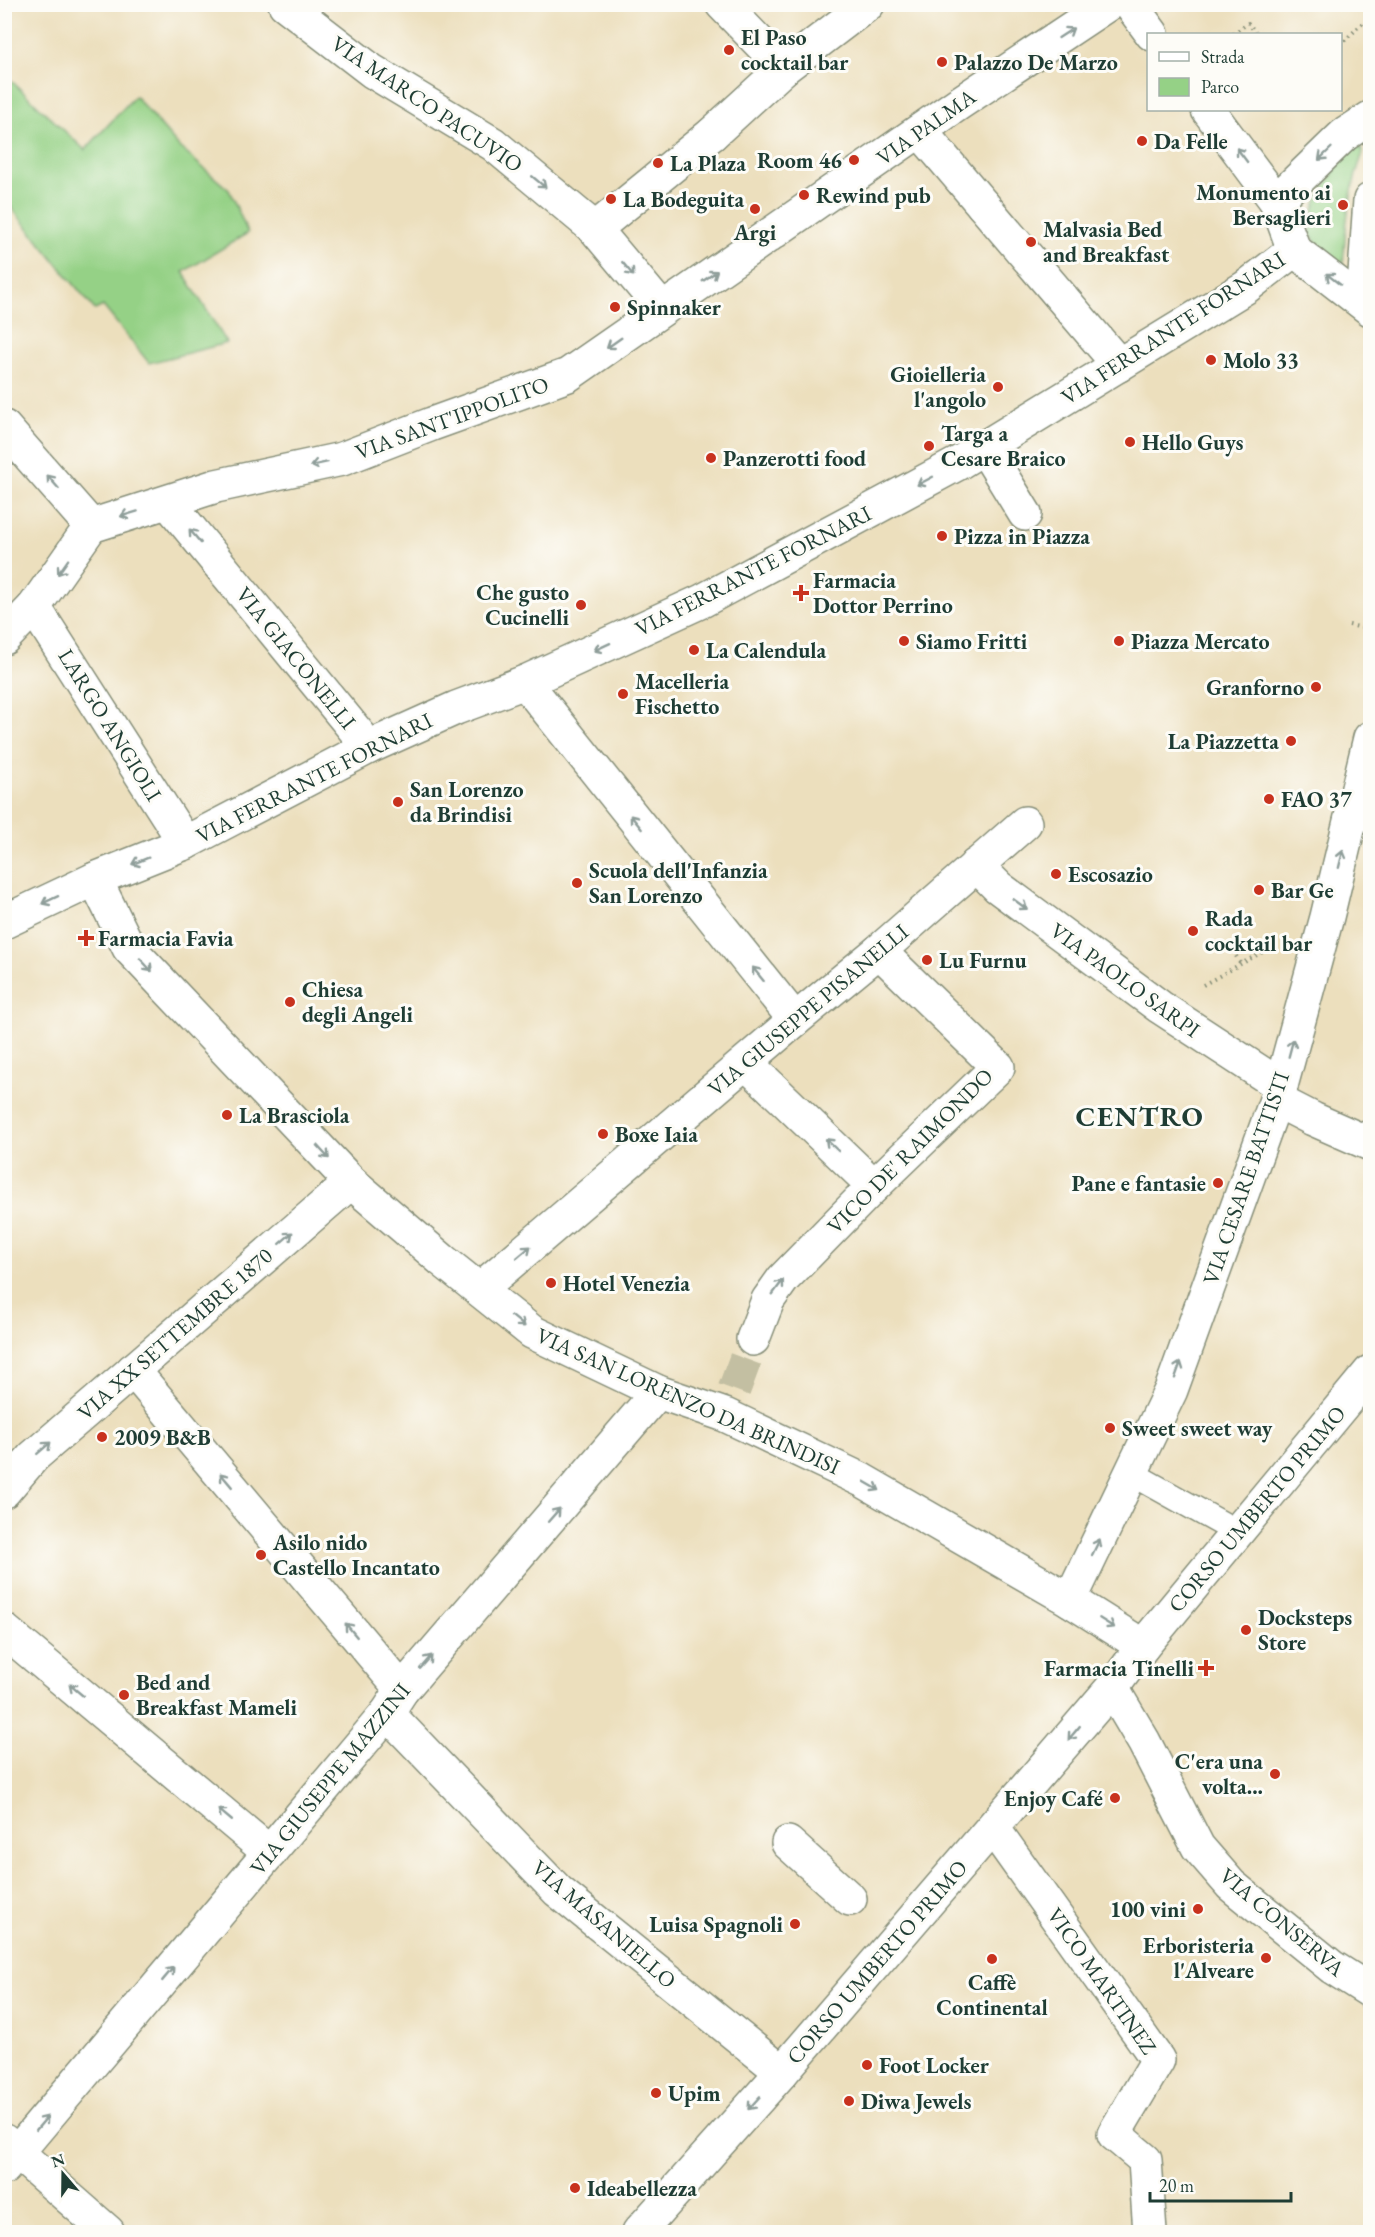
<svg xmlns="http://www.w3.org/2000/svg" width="1375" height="2237" viewBox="0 0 1375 2237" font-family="'EB Garamond',serif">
  <rect width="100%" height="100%" fill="#fdfcf7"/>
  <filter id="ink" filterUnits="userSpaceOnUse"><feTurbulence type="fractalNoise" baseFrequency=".0167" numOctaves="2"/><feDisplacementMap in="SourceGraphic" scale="12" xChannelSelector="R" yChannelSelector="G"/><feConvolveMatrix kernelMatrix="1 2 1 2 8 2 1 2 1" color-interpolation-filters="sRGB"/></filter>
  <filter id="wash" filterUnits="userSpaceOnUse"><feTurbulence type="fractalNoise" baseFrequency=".008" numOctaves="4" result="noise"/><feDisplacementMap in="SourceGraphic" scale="24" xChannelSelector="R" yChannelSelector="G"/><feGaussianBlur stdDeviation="1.35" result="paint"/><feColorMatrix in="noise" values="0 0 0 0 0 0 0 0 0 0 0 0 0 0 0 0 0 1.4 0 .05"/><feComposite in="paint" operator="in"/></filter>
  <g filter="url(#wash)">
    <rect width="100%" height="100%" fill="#ecdfbd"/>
    <g fill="#95d186" stroke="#5a875d" stroke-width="1.5">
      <polygon points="4,74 85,150 135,96 179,147 229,190 248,233 183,272 227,343 149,363 103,306 95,310 5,200"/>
      <path d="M1360 146 1363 153C1349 190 1345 227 1343 267L1323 252 1310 234C1311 226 1312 218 1314 210 1319 192 1342 153 1360 146Z"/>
    </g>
  </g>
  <g filter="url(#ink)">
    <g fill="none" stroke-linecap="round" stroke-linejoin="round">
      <polyline stroke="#c3bfa2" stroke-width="33" stroke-dasharray="33 16" stroke-linecap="butt" points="734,1390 753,1339"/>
      <defs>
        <polyline id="service" points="1131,1473 1237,1532"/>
        <g id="pedestrian">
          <polyline points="722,4 784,68"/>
          <polyline points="712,134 784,68 868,4"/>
          <polyline points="983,205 1119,365"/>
          <polyline points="1363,303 1370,200"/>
          <polyline points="984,447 1025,514"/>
          <polyline points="1276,1100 1313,1119 1370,1144"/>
          <polyline points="874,1186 998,1067 879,951"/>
          <polyline points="1112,1688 1144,1742 1198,1847 1231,1885 1332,1967 1370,1991"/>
          <polyline points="788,1843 850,1899"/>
        </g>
        <g id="minor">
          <polyline points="285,4 372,71 493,144 595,229 662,309"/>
          <polyline points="1130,4 1152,34"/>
          <polyline points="1208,110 1276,201 1294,250 1370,309"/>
          <polyline points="920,131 983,205"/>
          <polyline points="1276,201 1344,135 1370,118"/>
          <polyline points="595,229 712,134"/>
          <polyline points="4,427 91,526"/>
          <polyline points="168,502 369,747"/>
          <polyline points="34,607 185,843"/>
          <polyline points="4,638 34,607 91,526 216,486 342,459 432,424 568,375 958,104 1108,4"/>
          <polyline points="525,682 795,1020"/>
          <polyline points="976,865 998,887 1160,1007 1281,1086"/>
          <polyline points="95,879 129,948 351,1182 442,1260 532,1332 658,1392 725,1415 862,1480 1070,1600 1143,1646"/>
          <polyline points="4,922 95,879 185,843 369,747 456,708 525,682 702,601 957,464 1246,287 1294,250"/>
          <polyline points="746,1063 874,1186 783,1279 768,1300 753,1339"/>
          <polyline points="480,1289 795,1020 879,951 1025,823"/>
          <polyline points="133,1370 402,1690"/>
          <polyline points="4,1491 33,1457 351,1182"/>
          <polyline points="1070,1600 1171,1390 1281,1086 1327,917 1370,738"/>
          <polyline points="4,1630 270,1853"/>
          <polyline points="387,1713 558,1891 782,2072"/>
          <polyline points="993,1828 1158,2060 1114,2134 1145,2160 1150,2232"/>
          <polyline points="4,2141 108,2232"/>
          <polyline points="4,2168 387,1713 402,1690 658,1392"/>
          <polyline points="639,2232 782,2072 1112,1688 1143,1646 1370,1372"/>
        </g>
      </defs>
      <use href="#service" stroke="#868e78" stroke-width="27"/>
      <use href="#pedestrian" stroke="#868e78" stroke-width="36"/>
      <use href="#minor" stroke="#868e78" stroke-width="36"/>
      <g stroke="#868e78" stroke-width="4" stroke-dasharray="1.5 4.5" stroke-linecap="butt">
        <polyline points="1233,34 1248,23 1257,34"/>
        <polyline points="1340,45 1370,16"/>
        <polyline points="1349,625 1368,629"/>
        <polyline points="1236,956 1241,964"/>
        <polyline points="1203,985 1275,945"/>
      </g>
      <use href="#service" stroke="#fff" stroke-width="24"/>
      <use href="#pedestrian" stroke="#fff" stroke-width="33"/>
      <use href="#minor" stroke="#fff" stroke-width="33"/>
    </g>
    <defs><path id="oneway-shaft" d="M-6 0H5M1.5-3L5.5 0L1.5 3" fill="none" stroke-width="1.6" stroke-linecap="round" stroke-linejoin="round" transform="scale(1.5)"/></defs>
    <g stroke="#8f9e9a">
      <use href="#oneway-shaft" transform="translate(1066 33) rotate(-33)"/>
      <use href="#oneway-shaft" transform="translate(1325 154) rotate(136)"/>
      <use href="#oneway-shaft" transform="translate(1242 155) rotate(-127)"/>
      <use href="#oneway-shaft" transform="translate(539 182) rotate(40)"/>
      <use href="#oneway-shaft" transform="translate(628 269) rotate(50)"/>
      <use href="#oneway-shaft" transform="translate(710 276) rotate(-35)"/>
      <use href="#oneway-shaft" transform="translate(1333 279) rotate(-142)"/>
      <use href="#oneway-shaft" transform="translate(614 343) rotate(145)"/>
      <use href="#oneway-shaft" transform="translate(319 464) rotate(168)"/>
      <use href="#oneway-shaft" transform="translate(925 481) rotate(152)"/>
      <use href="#oneway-shaft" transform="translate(53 482) rotate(-131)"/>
      <use href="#oneway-shaft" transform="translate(129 514) rotate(163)"/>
      <use href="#oneway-shaft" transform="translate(195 536) rotate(-130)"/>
      <use href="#oneway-shaft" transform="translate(63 567) rotate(125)"/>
      <use href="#oneway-shaft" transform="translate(602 647) rotate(155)"/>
      <use href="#oneway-shaft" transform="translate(636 822) rotate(-129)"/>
      <use href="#oneway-shaft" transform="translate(1341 859) rotate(-76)"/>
      <use href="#oneway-shaft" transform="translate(140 861) rotate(158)"/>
      <use href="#oneway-shaft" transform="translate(50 900) rotate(155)"/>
      <use href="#oneway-shaft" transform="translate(1020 904) rotate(36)"/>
      <use href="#oneway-shaft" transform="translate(146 965) rotate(47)"/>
      <use href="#oneway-shaft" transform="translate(758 974) rotate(-129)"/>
      <use href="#oneway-shaft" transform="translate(1291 1048) rotate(-75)"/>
      <use href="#oneway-shaft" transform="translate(832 1145) rotate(-136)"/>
      <use href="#oneway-shaft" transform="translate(323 1152) rotate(47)"/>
      <use href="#oneway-shaft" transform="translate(286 1238) rotate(-41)"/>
      <use href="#oneway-shaft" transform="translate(524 1252) rotate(-40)"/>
      <use href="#oneway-shaft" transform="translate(778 1287) rotate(-54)"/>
      <use href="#oneway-shaft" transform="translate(518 1321) rotate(39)"/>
      <use href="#oneway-shaft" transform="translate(1178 1370) rotate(-70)"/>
      <use href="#oneway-shaft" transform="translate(44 1448) rotate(-41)"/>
      <use href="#oneway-shaft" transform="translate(226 1480) rotate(-130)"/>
      <use href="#oneway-shaft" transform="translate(872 1486) rotate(30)"/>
      <use href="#oneway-shaft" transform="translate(554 1515) rotate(-49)"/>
      <use href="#oneway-shaft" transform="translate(1096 1547) rotate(-64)"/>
      <use href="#oneway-shaft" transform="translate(1107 1623) rotate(32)"/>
      <use href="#oneway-shaft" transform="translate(351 1630) rotate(-130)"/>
      <use href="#oneway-shaft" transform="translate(426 1662) rotate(-49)"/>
      <use href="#oneway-shaft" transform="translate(76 1690) rotate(-140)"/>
      <use href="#oneway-shaft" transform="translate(1074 1733) rotate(130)"/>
      <use href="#oneway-shaft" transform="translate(225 1815) rotate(-140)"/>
      <use href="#oneway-shaft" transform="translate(168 1974) rotate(-50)"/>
      <use href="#oneway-shaft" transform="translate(754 2103) rotate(132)"/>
      <use href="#oneway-shaft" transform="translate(42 2123) rotate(-50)"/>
    </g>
  </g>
  <g fill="#c8321e" stroke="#fdfcf7" stroke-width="2">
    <circle cx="729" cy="50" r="6"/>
    <circle cx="942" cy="62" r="6"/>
    <circle cx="1142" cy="141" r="6"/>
    <circle cx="854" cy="160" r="6"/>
    <circle cx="658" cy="163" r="6"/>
    <circle cx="804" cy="195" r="6"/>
    <circle cx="611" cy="199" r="6"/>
    <circle cx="1343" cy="205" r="6"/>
    <circle cx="755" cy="209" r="6"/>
    <circle cx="1031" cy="242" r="6"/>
    <circle cx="615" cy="307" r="6"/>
    <circle cx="1211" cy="360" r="6"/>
    <circle cx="998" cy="387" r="6"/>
    <circle cx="1130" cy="442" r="6"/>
    <circle cx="929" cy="446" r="6"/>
    <circle cx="711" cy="458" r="6"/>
    <circle cx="942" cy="536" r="6"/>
    <path d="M798 584h6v6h6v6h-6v6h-6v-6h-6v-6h6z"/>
    <circle cx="581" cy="605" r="6"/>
    <circle cx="904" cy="641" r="6"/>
    <circle cx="1119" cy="641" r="6"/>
    <circle cx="694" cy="650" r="6"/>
    <circle cx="1316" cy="687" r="6"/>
    <circle cx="623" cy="694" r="6"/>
    <circle cx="1291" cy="741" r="6"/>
    <circle cx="1269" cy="799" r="6"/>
    <circle cx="398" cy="802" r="6"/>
    <circle cx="1056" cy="874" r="6"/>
    <circle cx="577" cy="883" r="6"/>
    <circle cx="1259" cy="890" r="6"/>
    <circle cx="1193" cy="931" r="6"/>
    <path d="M83 929h6v6h6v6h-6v6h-6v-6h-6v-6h6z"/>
    <circle cx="927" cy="960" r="6"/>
    <circle cx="290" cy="1002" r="6"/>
    <circle cx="227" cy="1115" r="6"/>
    <circle cx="603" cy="1134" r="6"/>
    <circle cx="1218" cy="1183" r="6"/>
    <circle cx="551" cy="1283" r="6"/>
    <circle cx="1110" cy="1428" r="6"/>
    <circle cx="102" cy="1437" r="6"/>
    <circle cx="261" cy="1555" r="6"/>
    <circle cx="1246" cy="1630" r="6"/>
    <path d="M1203 1659h6v6h6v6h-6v6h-6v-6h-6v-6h6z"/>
    <circle cx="124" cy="1695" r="6"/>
    <circle cx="1275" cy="1774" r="6"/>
    <circle cx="1115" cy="1798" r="6"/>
    <circle cx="1198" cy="1909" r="6"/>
    <circle cx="795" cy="1924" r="6"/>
    <circle cx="1266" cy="1958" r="6"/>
    <circle cx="992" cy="1959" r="6"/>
    <circle cx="867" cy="2065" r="6"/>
    <circle cx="656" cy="2093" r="6"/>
    <circle cx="849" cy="2101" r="6"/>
    <circle cx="575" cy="2188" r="6"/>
  </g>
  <g text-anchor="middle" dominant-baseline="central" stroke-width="6" stroke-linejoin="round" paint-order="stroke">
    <g font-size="22" font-weight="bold" fill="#1f3d34" stroke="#fdfcf7" text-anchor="start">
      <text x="741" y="37">El Paso<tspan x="741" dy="25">cocktail bar</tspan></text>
      <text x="954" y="62">Palazzo De Marzo</text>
      <text x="1154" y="141">Da Felle</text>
      <text x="842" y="160" text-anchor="end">Room 46</text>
      <text x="670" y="163">La Plaza</text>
      <text x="1331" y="192" text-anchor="end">Monumento ai<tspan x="1331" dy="25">Bersaglieri</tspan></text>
      <text x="816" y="195">Rewind pub</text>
      <text x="623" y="199">La Bodeguita</text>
      <text x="1043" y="229">Malvasia Bed<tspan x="1043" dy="25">and Breakfast</tspan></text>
      <text x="755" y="232" text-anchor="middle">Argi</text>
      <text x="627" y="307">Spinnaker</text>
      <text x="1223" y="360">Molo 33</text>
      <text x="986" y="374" text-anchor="end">Gioielleria<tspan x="986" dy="25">l'angolo</tspan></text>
      <text x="941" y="433">Targa a<tspan x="941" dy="25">Cesare Braico</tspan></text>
      <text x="1142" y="442">Hello Guys</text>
      <text x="723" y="458">Panzerotti food</text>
      <text x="954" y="536">Pizza in Piazza</text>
      <text x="813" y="580">Farmacia<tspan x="813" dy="25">Dottor Perrino</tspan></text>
      <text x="569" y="592" text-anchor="end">Che gusto<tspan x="569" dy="25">Cucinelli</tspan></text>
      <text x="916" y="641">Siamo Fritti</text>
      <text x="1131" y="641">Piazza Mercato</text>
      <text x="706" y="650">La Calendula</text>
      <text x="635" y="681">Macelleria<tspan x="635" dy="25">Fischetto</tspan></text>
      <text x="1304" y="687" text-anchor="end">Granforno</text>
      <text x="1279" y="741" text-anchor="end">La Piazzetta</text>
      <text x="410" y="789">San Lorenzo<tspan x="410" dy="25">da Brindisi</tspan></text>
      <text x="1281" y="799">FAO 37</text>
      <text x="589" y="870">Scuola dell'Infanzia<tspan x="589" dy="25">San Lorenzo</tspan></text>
      <text x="1068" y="874">Escosazio</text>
      <text x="1271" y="890">Bar Ge</text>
      <text x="1205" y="918">Rada<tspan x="1205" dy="25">cocktail bar</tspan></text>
      <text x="98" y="938">Farmacia Favia</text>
      <text x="939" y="960">Lu Furnu</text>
      <text x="302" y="989">Chiesa<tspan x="302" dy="25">degli Angeli</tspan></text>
      <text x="239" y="1115">La Brasciola</text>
      <text x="615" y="1134">Boxe Iaia</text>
      <text x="1206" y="1183" text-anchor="end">Pane e fantasie</text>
      <text x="563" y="1283">Hotel Venezia</text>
      <text x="1122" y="1428">Sweet sweet way</text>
      <text x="114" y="1437">2009 B&amp;B</text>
      <text x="273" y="1542">Asilo nido<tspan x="273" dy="25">Castello Incantato</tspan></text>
      <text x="1258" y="1617">Docksteps<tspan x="1258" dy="25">Store</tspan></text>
      <text x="1194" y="1668" text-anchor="end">Farmacia Tinelli</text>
      <text x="136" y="1682">Bed and<tspan x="136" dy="25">Breakfast Mameli</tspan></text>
      <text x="1263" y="1761" text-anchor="end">C'era una<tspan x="1263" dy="25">volta...</tspan></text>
      <text x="1103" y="1798" text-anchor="end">Enjoy Café</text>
      <text x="1186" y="1909" text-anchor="end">100 vini</text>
      <text x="783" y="1924" text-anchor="end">Luisa Spagnoli</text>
      <text x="1254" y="1945" text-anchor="end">Erboristeria<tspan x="1254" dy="25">l'Alveare</tspan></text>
      <text x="992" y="1982" text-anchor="middle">Caffè<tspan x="992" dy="25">Continental</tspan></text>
      <text x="879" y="2065">Foot Locker</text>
      <text x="668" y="2093">Upim</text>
      <text x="861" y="2101">Diwa Jewels</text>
      <text x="587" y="2188">Ideabellezza</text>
    </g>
    <g font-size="22" fill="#1f3d34" stroke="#fdfcf7">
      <text transform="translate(427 104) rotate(34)">VIA MARCO PACUVIO</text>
      <text transform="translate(926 127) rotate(-35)">VIA PALMA</text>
      <text transform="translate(1173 328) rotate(-33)">VIA FERRANTE FORNARI</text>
      <text transform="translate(452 418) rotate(-20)">VIA SANT'IPPOLITO</text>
      <text transform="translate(753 571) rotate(-27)">VIA FERRANTE FORNARI</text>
      <text transform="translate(296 658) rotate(51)">VIA GIACONELLI</text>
      <text transform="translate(110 725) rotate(58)">LARGO ANGIOLI</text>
      <text transform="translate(314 778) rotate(-27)">VIA FERRANTE FORNARI</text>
      <text transform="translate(1125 980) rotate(36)">VIA PAOLO SARPI</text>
      <text transform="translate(808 1010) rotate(-40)">VIA GIUSEPPE PISANELLI</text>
      <text transform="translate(910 1151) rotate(-45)">VICO DE' RAIMONDO</text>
      <text transform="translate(1246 1178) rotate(-71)">VIA CESARE BATTISTI</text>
      <text transform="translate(175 1334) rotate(-41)">VIA XX SETTEMBRE 1870</text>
      <text transform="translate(688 1401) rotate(24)">VIA SAN LORENZO DA BRINDISI</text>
      <text transform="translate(1257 1509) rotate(-50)">CORSO UMBERTO PRIMO</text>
      <text transform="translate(330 1779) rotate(-51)">VIA GIUSEPPE MAZZINI</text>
      <text transform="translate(1282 1922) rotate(40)">VIA CONSERVA</text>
      <text transform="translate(604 1924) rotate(41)">VIA MASANIELLO</text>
      <text transform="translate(877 1962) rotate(-49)">CORSO UMBERTO PRIMO</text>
      <text transform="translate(1102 1981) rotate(55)">VICO MARTINEZ</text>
    </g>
    <g font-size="28" font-weight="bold" letter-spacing="1.5" fill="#1f3d34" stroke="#fdfcf7">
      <text x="1140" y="1116">CENTRO</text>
    </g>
  </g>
  <rect width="1375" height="2237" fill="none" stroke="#fdfcf7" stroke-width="24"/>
  <rect x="1147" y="33" width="195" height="78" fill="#fdfcf7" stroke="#a4b0a9" stroke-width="1.5"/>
  <rect x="1159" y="52" width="30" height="9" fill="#ffffff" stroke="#a4b0a9" stroke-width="1.5"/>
  <text x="1201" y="63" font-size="18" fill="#1f3d34">Strada</text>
  <rect x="1159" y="78" width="30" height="18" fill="#95d186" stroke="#a4b0a9" stroke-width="1.5"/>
  <text x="1201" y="93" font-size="18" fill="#1f3d34">Parco</text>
  <g transform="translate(63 2174) rotate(340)" stroke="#fdfcf7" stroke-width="4.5" paint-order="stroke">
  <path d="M0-4.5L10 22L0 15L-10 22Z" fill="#1f3d34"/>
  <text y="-9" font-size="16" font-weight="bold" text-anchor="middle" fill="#1f3d34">N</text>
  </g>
  <path d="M1150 2192v9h141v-9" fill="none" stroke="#1f3d34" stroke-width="3"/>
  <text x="1159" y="2192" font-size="18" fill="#1f3d34" stroke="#fdfcf7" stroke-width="4.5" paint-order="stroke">20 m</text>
</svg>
